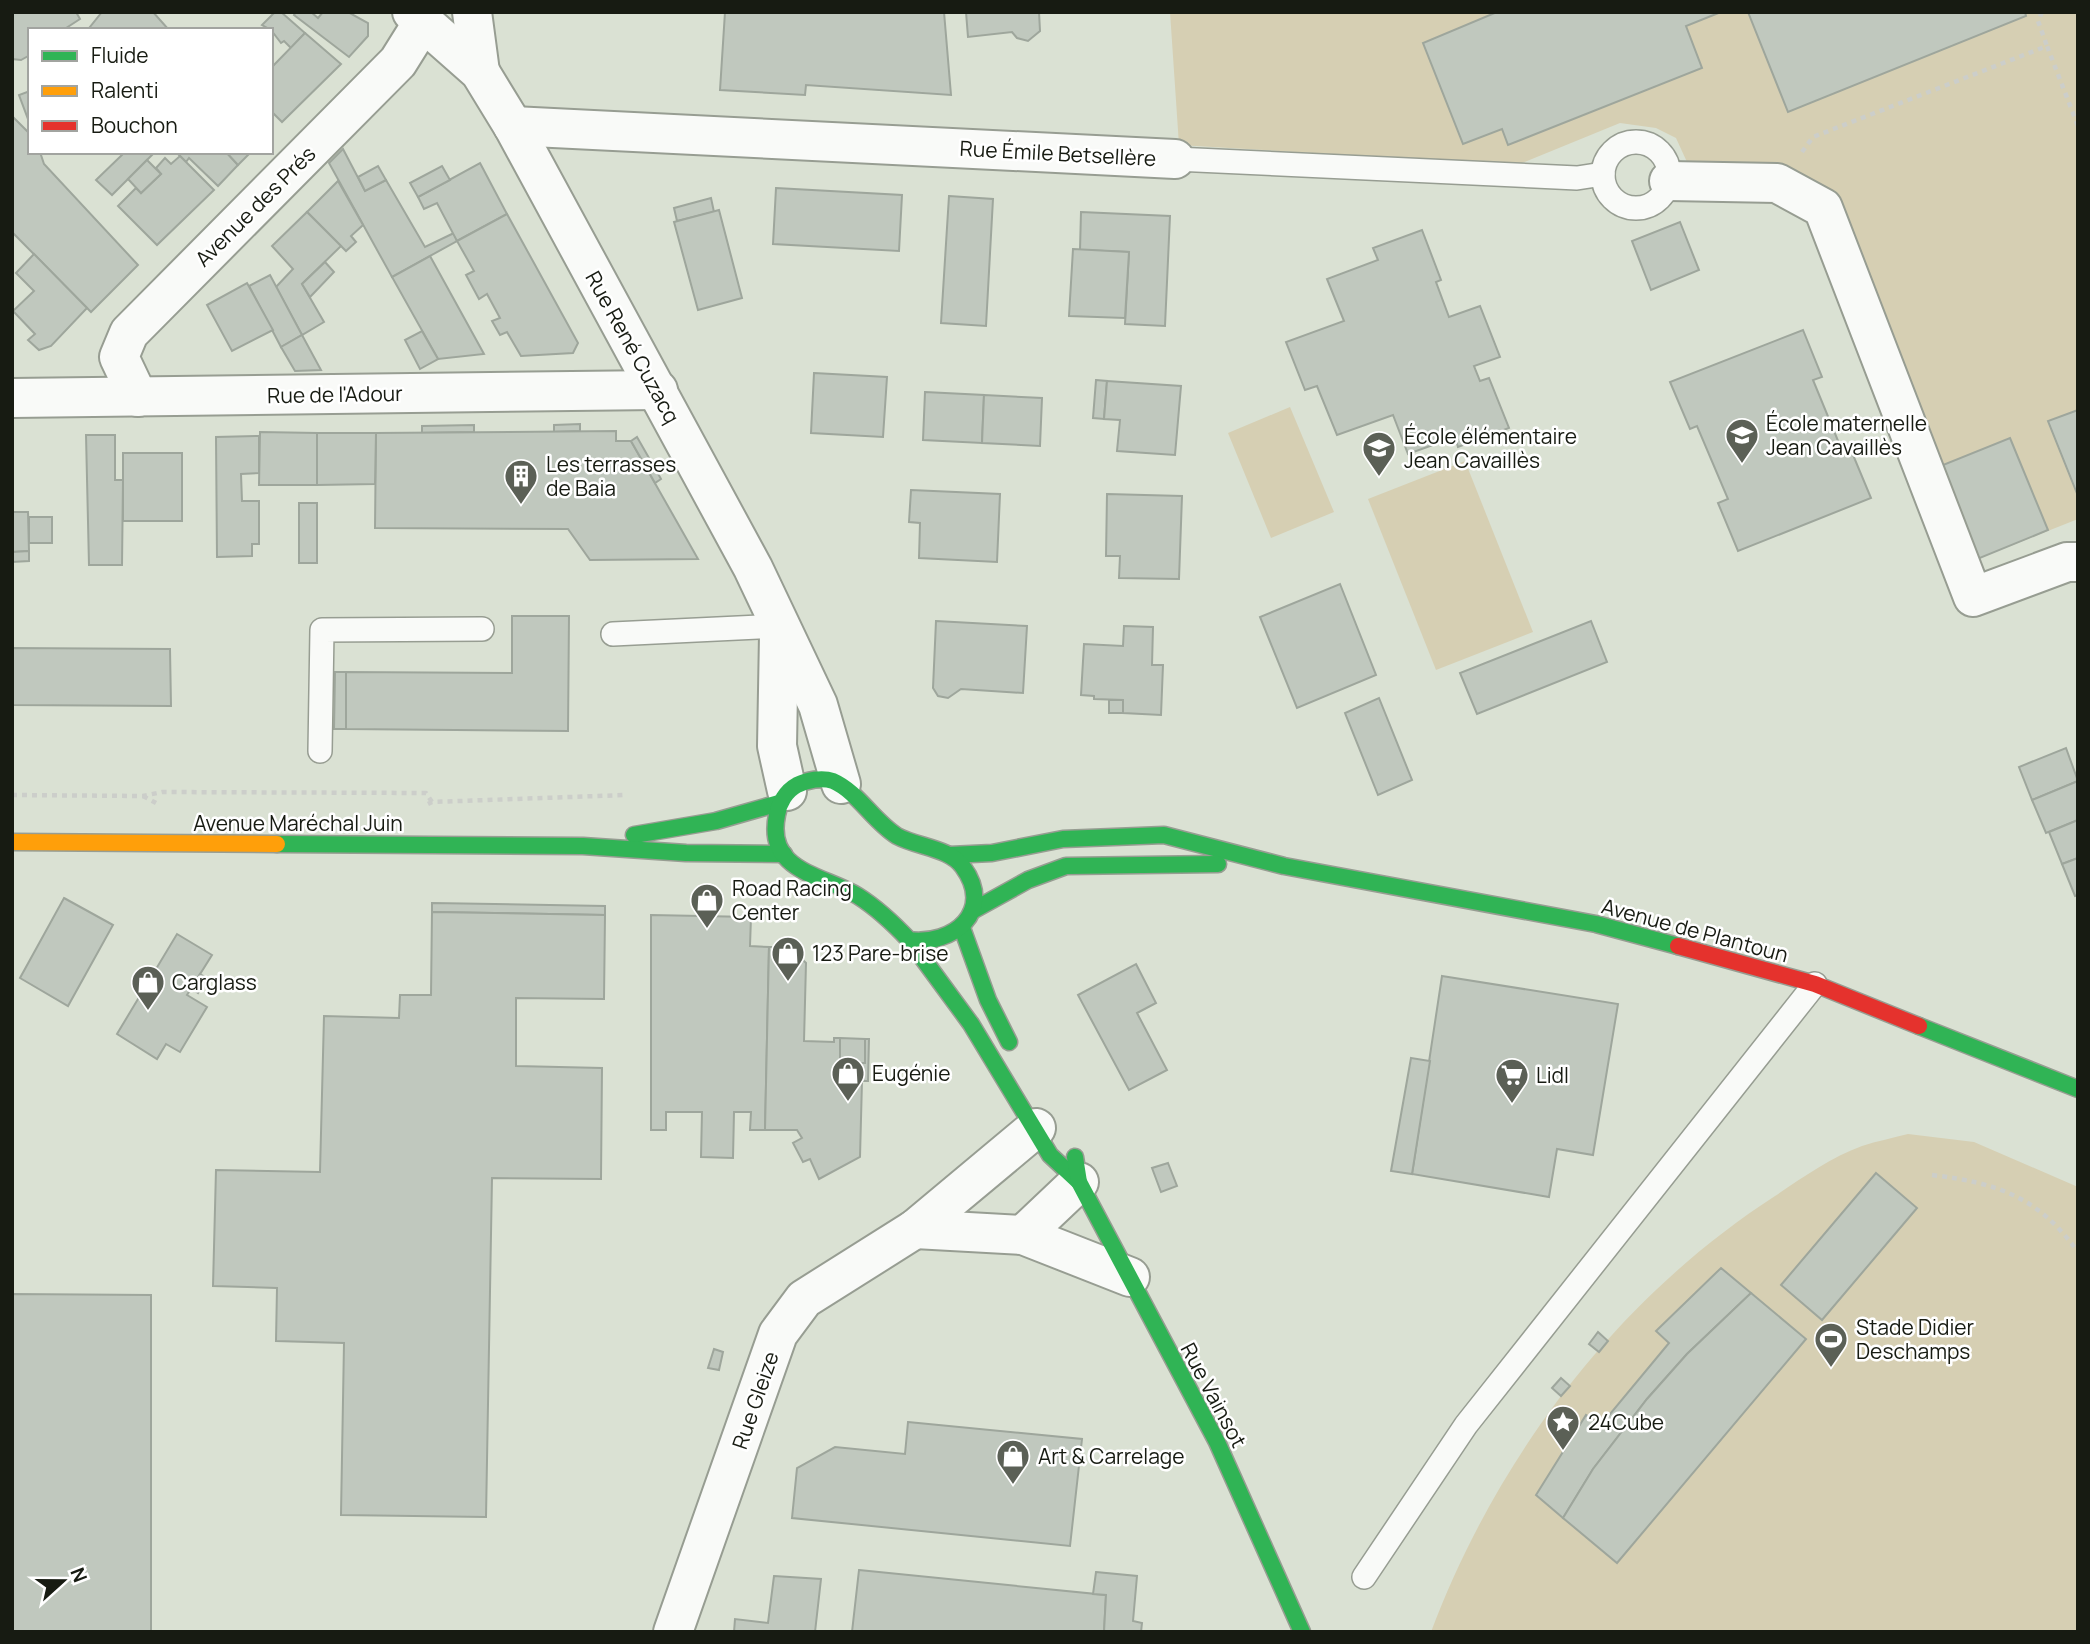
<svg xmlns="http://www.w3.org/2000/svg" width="2090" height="1644" viewBox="0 0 2090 1644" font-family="Manrope,sans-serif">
  <rect width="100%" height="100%" fill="#dae1d3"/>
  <g fill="#d6cfb3">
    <polygon points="1170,12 2078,12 2078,519 1970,562 1828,209 1692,173 1676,138 1656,128 1620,123 1517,165 1179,145"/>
    <polygon points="1290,407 1334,512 1271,538 1228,433"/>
    <polygon points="1465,461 1533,632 1436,670 1368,499"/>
    <path d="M1908 1134 1974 1142 2078 1187V1632H1431C1497 1457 1616 1299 1775 1196 1802 1178 1831 1157 1862 1146 1877 1141 1893 1138 1908 1134Z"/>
  </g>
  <g fill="#c0c8be" stroke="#9ea69c" stroke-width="2">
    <polygon points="12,12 76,12 80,19 63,30 30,30 30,55 21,60 12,59"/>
    <polygon points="102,12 153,12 169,30 93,30 90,27"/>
    <polygon points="275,12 281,12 305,33 291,48 284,41 281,43 271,30 262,25"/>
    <polygon points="296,12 311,12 318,18 323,12 348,12 368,23 368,36 349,57 294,15"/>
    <polygon points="725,12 944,12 951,95 806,85 805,95 720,90"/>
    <polygon points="966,12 1039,12 1040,31 1028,41 1017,38 1012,32 968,37"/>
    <polygon points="1497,12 1721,12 1686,26 1702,68 1508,145 1502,129 1463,144 1423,43"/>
    <polygon points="1748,12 2025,12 2026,16 1788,112"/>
    <polygon points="305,33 341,64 282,122 271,111 271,68"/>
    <polygon points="30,91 30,118 28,119 19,95"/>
    <polygon points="12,116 30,134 30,152 40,152 44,164 138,265 91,312 12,232"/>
    <polygon points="343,149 365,191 386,180 425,247 454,233 457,241 392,277 329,163"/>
    <polygon points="125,152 155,152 112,195 96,180"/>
    <polygon points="176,152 226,152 238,165 218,186 189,158 186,162"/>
    <polygon points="226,152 251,152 238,165"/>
    <polygon points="180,156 214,190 157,245 118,206 136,188 141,193 161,174 156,168 165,158 171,164"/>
    <polygon points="147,160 161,174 141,193 128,179"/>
    <polygon points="480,163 507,214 457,241 437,203 424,209 418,197"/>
    <polygon points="378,166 386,180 365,191 358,177"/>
    <polygon points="442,166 450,180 418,197 410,183"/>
    <polygon points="338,181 363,225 351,236 356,242 346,251 307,212"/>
    <polygon points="776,188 902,195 899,251 773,244"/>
    <polygon points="949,196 993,199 986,326 941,323"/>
    <polygon points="711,198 714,212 677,221 674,208"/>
    <polygon points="719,210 742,298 698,310 674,222"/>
    <polygon points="307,212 341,246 302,284 324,322 302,335 276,287 293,269 272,246"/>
    <polygon points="1081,212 1170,216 1165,326 1125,324 1129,252 1080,250"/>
    <polygon points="507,214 578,343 573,353 521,356 507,332 500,335 492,321 500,318 487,294 479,299 466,275 474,271 457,241"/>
    <polygon points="1680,222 1699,270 1651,290 1632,241"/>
    <polygon points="1422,230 1441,280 1436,282 1449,317 1480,306 1500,357 1474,366 1480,381 1489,378 1509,428 1458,447 1455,437 1408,454 1393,415 1337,435 1317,386 1305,390 1286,342 1344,321 1327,279 1378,260 1373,248"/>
    <polygon points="1073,249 1129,252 1125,318 1069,316"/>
    <polygon points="34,254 87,308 51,346 39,350 28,340 35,334 13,311 34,291 16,273"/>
    <polygon points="430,256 484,354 438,359 392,277"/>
    <polygon points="325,262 334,272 310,297 302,284"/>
    <polygon points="270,275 302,335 281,347 249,286"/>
    <polygon points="247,283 273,330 232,351 207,305"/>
    <polygon points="1803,330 1822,377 1813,380 1843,453 1851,450 1871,498 1738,551 1718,503 1728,499 1697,426 1690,429 1670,382"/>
    <polygon points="422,331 438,359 420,369 405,340"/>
    <polygon points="302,335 321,370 295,371 281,347"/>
    <polygon points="814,373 887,377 883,437 811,433"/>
    <polygon points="1096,380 1107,381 1104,419 1093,418"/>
    <polygon points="1107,381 1181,386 1175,455 1117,451 1120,420 1104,419"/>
    <polygon points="925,392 984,395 982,443 923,440"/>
    <polygon points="984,395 1042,398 1040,446 982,443"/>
    <polygon points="2078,410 2078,496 2048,421"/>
    <polygon points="580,424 580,431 554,432 554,425"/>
    <polygon points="474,425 474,432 422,433 422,426"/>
    <polygon points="616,431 616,441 631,441 698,559 590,560 568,529 375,528 376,433"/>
    <polygon points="260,432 317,433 317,485 259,485"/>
    <polygon points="317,433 376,433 375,484 317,485"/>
    <polygon points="86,435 115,435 115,480 123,480 122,565 89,565"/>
    <polygon points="259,436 259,473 241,474 242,501 259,501 259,544 252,544 252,556 217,557 216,437"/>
    <polygon points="637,437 661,479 655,483 631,441"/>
    <polygon points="2010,438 2048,530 1970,562 1933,469"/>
    <rect x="123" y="453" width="59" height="68"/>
    <polygon points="911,490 1000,494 997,562 919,558 920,523 909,522"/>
    <polygon points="1107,494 1182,496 1179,579 1119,578 1120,556 1106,556"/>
    <rect x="299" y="503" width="18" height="60"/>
    <polygon points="12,512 28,512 29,551 12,552"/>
    <rect x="29" y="517" width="23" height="26"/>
    <polygon points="29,551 29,561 12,562 12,552"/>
    <polygon points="1340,584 1376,675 1297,708 1260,617"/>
    <polygon points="512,616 569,616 568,731 346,729 346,672 512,673"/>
    <polygon points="936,621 1027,626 1023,693 961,689 948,698 938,696 933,688"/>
    <polygon points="1591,621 1607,662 1477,714 1460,673"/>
    <polygon points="1124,626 1153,627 1152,665 1163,665 1161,715 1123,713 1123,700 1094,699 1094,696 1081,695 1084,644 1123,646"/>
    <polygon points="12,648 170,649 171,706 12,705"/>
    <polygon points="335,672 346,672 346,729 334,729"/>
    <polygon points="1379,698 1412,780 1378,795 1345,713"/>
    <rect x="1109" y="700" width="14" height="13"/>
    <polygon points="2066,748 2078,781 2032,800 2019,767"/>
    <polygon points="2078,781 2078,820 2046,833 2032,800"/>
    <polygon points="2078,820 2078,858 2062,864 2049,832"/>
    <polygon points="2078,858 2078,895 2075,896 2062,864"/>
    <polygon points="64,898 113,925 68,1006 20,978"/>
    <polygon points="432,903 605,906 605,915 432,912"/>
    <polygon points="432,912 605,915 604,999 516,998 516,1066 602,1068 601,1179 492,1178 486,1517 341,1515 344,1343 276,1341 277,1288 213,1286 216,1170 320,1172 324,1016 399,1018 400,995 431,995"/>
    <polygon points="651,915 751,917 750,946 769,947 765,1130 750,1130 751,1112 734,1112 733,1158 701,1157 702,1112 666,1112 666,1130 651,1130"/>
    <polygon points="177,934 212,955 187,995 207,1007 180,1052 166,1044 157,1059 117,1034"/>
    <polygon points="769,947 789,947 806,963 804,1041 834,1042 834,1038 840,1038 840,1063 865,1063 865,1039 869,1039 868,1081 862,1081 860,1157 819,1179 810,1159 803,1162 793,1143 802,1138 797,1130 765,1130"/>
    <polygon points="1136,964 1156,1003 1137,1013 1167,1070 1129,1090 1078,995"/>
    <polygon points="200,974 207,978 198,993 191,988"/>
    <polygon points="1442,976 1618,1004 1593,1155 1557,1149 1549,1197 1412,1174"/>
    <polygon points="840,1038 865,1039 865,1063 840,1063"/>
    <polygon points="1411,1058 1430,1061 1412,1174 1391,1171"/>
    <polygon points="1168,1163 1177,1186 1161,1192 1152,1168"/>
    <polygon points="1876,1173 1917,1208 1822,1320 1781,1285"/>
    <polygon points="1721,1268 1751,1293 1687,1354 1647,1399 1593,1469 1563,1518 1536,1495 1586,1415 1601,1425 1669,1343 1656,1331"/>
    <polygon points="1751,1293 1806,1339 1617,1563 1563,1518 1593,1469 1647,1399 1687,1354"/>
    <polygon points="12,1294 151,1295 151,1632 12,1632"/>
    <polygon points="1598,1332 1608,1341 1599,1352 1589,1344"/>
    <polygon points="714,1349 723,1352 719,1370 708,1368"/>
    <polygon points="1561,1378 1570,1386 1561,1396 1552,1388"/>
    <polygon points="908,1422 1082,1439 1070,1546 792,1518 797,1468 835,1447 905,1454"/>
    <polygon points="859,1570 1106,1595 1104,1632 852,1632"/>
    <polygon points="1096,1572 1137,1576 1133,1621 1142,1623 1141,1632 1104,1632 1106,1595 1093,1594"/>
    <polygon points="774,1576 821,1579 815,1632 734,1632 735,1619 768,1623"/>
  </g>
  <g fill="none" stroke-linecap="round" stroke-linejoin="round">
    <defs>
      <g id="lane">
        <circle cx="1636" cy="175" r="33"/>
        <polyline points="1175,159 1577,178 1603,174"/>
        <polyline points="613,634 778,626"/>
        <polyline points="320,751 322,630 482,629"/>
        <polyline points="1364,1577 1466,1425 1815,984"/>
      </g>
      <g id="street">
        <polyline points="412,12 480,72 513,126 753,568 818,705 841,784"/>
        <polyline points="472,12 480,72"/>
        <polyline points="513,126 1175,159"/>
        <polyline points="1669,181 1777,183 1823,208 1973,597 2067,562 2078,562"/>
        <polyline points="138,397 119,357 129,333 398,62 423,22"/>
        <polyline points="12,398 658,390"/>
        <polyline points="779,635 777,746 787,791"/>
        <polyline points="915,1229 1023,1235 1130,1277"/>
        <polyline points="1023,1235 1079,1182"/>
        <polyline points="673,1632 778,1334 804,1299 915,1229 1036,1128"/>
      </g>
      <g id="fast">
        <polyline points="634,835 716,821 779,803"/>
        <polyline points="277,844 583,846 686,853 784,854"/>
        <polyline points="950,855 992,853 1063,839 1164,835 1284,866 1596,924 1678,946"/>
        <polyline points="972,911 1028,880 1066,866 1218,864"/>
        <polyline points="962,928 988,1000 1009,1042"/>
        <path d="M908 940C954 946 995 911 963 867 950 848 917 847 897 836 873 821 858 792 833 781 822 777 807 780 797 785 786 791 779 803 777 815 765 872 824 875 858 896 877 908 894 924 910 941L971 1024 1050 1155 1079 1182"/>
        <polyline points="1919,1026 2078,1089"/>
        <polyline points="1075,1157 1079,1182 1217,1442 1302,1632"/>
      </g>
      <polyline id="slow" points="12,842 277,844"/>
      <polyline id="jam" points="1678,946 1815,984 1919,1026"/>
    </defs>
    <use href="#lane" stroke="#979d92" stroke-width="26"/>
    <use href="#street" stroke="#979d92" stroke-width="42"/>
    <use href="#fast" stroke="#979d92" stroke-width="19"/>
    <use href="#slow" stroke="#979d92" stroke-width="19"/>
    <use href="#jam" stroke="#979d92" stroke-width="19"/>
    <g stroke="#ccceca" stroke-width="4.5" stroke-dasharray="5 5" stroke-linecap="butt">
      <polyline points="2042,12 2038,21 2047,46"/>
      <polyline points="1802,152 1813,137 2047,46 2078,126"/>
      <polyline points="12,795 143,796 162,792 426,793 432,802"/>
      <polyline points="143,796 156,803"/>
      <polyline points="428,804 432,802 625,795"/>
      <path d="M1932 1175C1998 1183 2038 1197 2078 1252"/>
    </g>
    <use href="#lane" stroke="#f9faf8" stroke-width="23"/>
    <use href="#street" stroke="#f9faf8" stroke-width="38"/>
    <use href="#fast" stroke="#30b455" stroke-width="16"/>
    <use href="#slow" stroke="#ff9f0a" stroke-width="16"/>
    <use href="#jam" stroke="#e5322d" stroke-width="16"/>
  </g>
  <defs>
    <symbol id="school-pin" viewBox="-11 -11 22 30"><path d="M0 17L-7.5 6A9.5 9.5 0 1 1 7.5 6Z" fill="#5b6056" stroke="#fff"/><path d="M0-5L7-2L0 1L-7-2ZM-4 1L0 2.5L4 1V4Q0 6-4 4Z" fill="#fff"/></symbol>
    <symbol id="building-pin" viewBox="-11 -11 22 30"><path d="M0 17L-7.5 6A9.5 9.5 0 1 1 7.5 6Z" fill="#5b6056" stroke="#fff"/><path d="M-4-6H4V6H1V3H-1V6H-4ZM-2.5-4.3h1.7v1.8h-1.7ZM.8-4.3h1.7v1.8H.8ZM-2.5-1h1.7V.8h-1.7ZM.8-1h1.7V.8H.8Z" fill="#fff"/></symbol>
    <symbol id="shop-pin" viewBox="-11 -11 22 30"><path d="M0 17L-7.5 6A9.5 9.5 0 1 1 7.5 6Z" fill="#5b6056" stroke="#fff"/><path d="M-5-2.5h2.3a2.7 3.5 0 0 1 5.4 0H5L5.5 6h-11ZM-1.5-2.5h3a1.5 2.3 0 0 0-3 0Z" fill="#fff"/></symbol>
    <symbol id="supermarket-pin" viewBox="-11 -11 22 30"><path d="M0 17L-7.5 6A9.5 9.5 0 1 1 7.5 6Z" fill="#5b6056" stroke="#fff"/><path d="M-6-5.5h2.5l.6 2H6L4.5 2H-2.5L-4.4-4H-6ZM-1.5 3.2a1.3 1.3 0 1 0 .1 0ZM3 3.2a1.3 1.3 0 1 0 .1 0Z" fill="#fff"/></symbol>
    <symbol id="stadium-pin" viewBox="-11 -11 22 30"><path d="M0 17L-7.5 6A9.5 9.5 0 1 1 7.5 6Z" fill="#5b6056" stroke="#fff"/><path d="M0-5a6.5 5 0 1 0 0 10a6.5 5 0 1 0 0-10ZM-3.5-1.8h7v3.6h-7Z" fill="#fff"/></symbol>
    <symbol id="sight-pin" viewBox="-11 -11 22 30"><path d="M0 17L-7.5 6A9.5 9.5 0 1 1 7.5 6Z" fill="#5b6056" stroke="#fff"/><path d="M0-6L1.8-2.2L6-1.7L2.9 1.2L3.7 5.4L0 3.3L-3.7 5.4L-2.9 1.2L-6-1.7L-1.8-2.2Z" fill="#fff"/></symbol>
  </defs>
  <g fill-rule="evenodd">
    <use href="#school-pin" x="1723" y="416" width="38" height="52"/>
    <use href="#school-pin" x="1360" y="429" width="38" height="52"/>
    <use href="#building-pin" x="502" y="457" width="38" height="52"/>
    <use href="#shop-pin" x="688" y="881" width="38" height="52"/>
    <use href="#shop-pin" x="769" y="934" width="38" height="52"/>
    <use href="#shop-pin" x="129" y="963" width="38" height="52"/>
    <use href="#shop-pin" x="829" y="1054" width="38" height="52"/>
    <use href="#supermarket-pin" x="1493" y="1056" width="38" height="52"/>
    <use href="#stadium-pin" x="1812" y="1320" width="38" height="52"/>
    <use href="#sight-pin" x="1544" y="1403" width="38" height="52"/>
    <use href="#shop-pin" x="994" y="1437" width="38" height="52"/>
  </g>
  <g text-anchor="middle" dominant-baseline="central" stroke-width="5" stroke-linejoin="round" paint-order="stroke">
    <g font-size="21" fill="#171b12" stroke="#fff">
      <text transform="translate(1058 153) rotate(3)">Rue Émile Betsellère</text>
      <text transform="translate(255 206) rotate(-45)">Avenue des Prés</text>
      <text transform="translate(633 347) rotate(61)">Rue René Cuzacq</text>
      <text transform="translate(335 394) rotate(-1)">Rue de l'Adour</text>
      <text x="298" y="823">Avenue Maréchal Juin</text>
      <text transform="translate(1695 930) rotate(15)">Avenue de Plantoun</text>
      <text transform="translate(1214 1395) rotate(62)">Rue Vainsot</text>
      <text transform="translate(755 1400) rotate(-71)">Rue Gleize</text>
    </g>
    <g font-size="21" fill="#171b12" stroke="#fff" text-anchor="start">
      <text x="1766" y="423">École maternelle<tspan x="1766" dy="24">Jean Cavaillès</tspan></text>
      <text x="1404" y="436">École élémentaire<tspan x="1404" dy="24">Jean Cavaillès</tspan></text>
      <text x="546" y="464">Les terrasses<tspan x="546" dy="24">de Baia</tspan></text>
      <text x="732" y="888">Road Racing<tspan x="732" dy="24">Center</tspan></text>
      <text x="812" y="953">123 Pare-brise</text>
      <text x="172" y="982">Carglass</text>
      <text x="872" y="1073">Eugénie</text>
      <text x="1536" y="1075">Lidl</text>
      <text x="1856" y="1327">Stade Didier<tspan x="1856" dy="24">Deschamps</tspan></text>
      <text x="1588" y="1422">24Cube</text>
      <text x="1038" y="1456">Art &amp; Carrelage</text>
    </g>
  </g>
  <rect width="2090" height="1644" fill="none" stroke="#171b12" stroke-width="28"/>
  <rect x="28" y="28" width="245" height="126" fill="#ffffff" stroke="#a2a4a0" stroke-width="2"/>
  <rect x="42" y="51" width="35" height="10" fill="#30b455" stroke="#a2a4a0" stroke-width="2"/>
  <text x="91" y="63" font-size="21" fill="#171b12">Fluide</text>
  <rect x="42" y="86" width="35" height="10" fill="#ff9f0a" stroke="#a2a4a0" stroke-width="2"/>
  <text x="91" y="98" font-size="21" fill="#171b12">Ralenti</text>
  <rect x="42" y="121" width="35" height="10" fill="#e5322d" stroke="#a2a4a0" stroke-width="2"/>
  <text x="91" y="133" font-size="21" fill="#171b12">Bouchon</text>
  <g transform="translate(63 1581) rotate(69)" stroke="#ffffff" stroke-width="5" paint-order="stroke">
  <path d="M0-5L12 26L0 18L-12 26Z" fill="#171b12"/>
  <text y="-10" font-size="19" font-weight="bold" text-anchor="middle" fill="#171b12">N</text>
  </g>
</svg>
